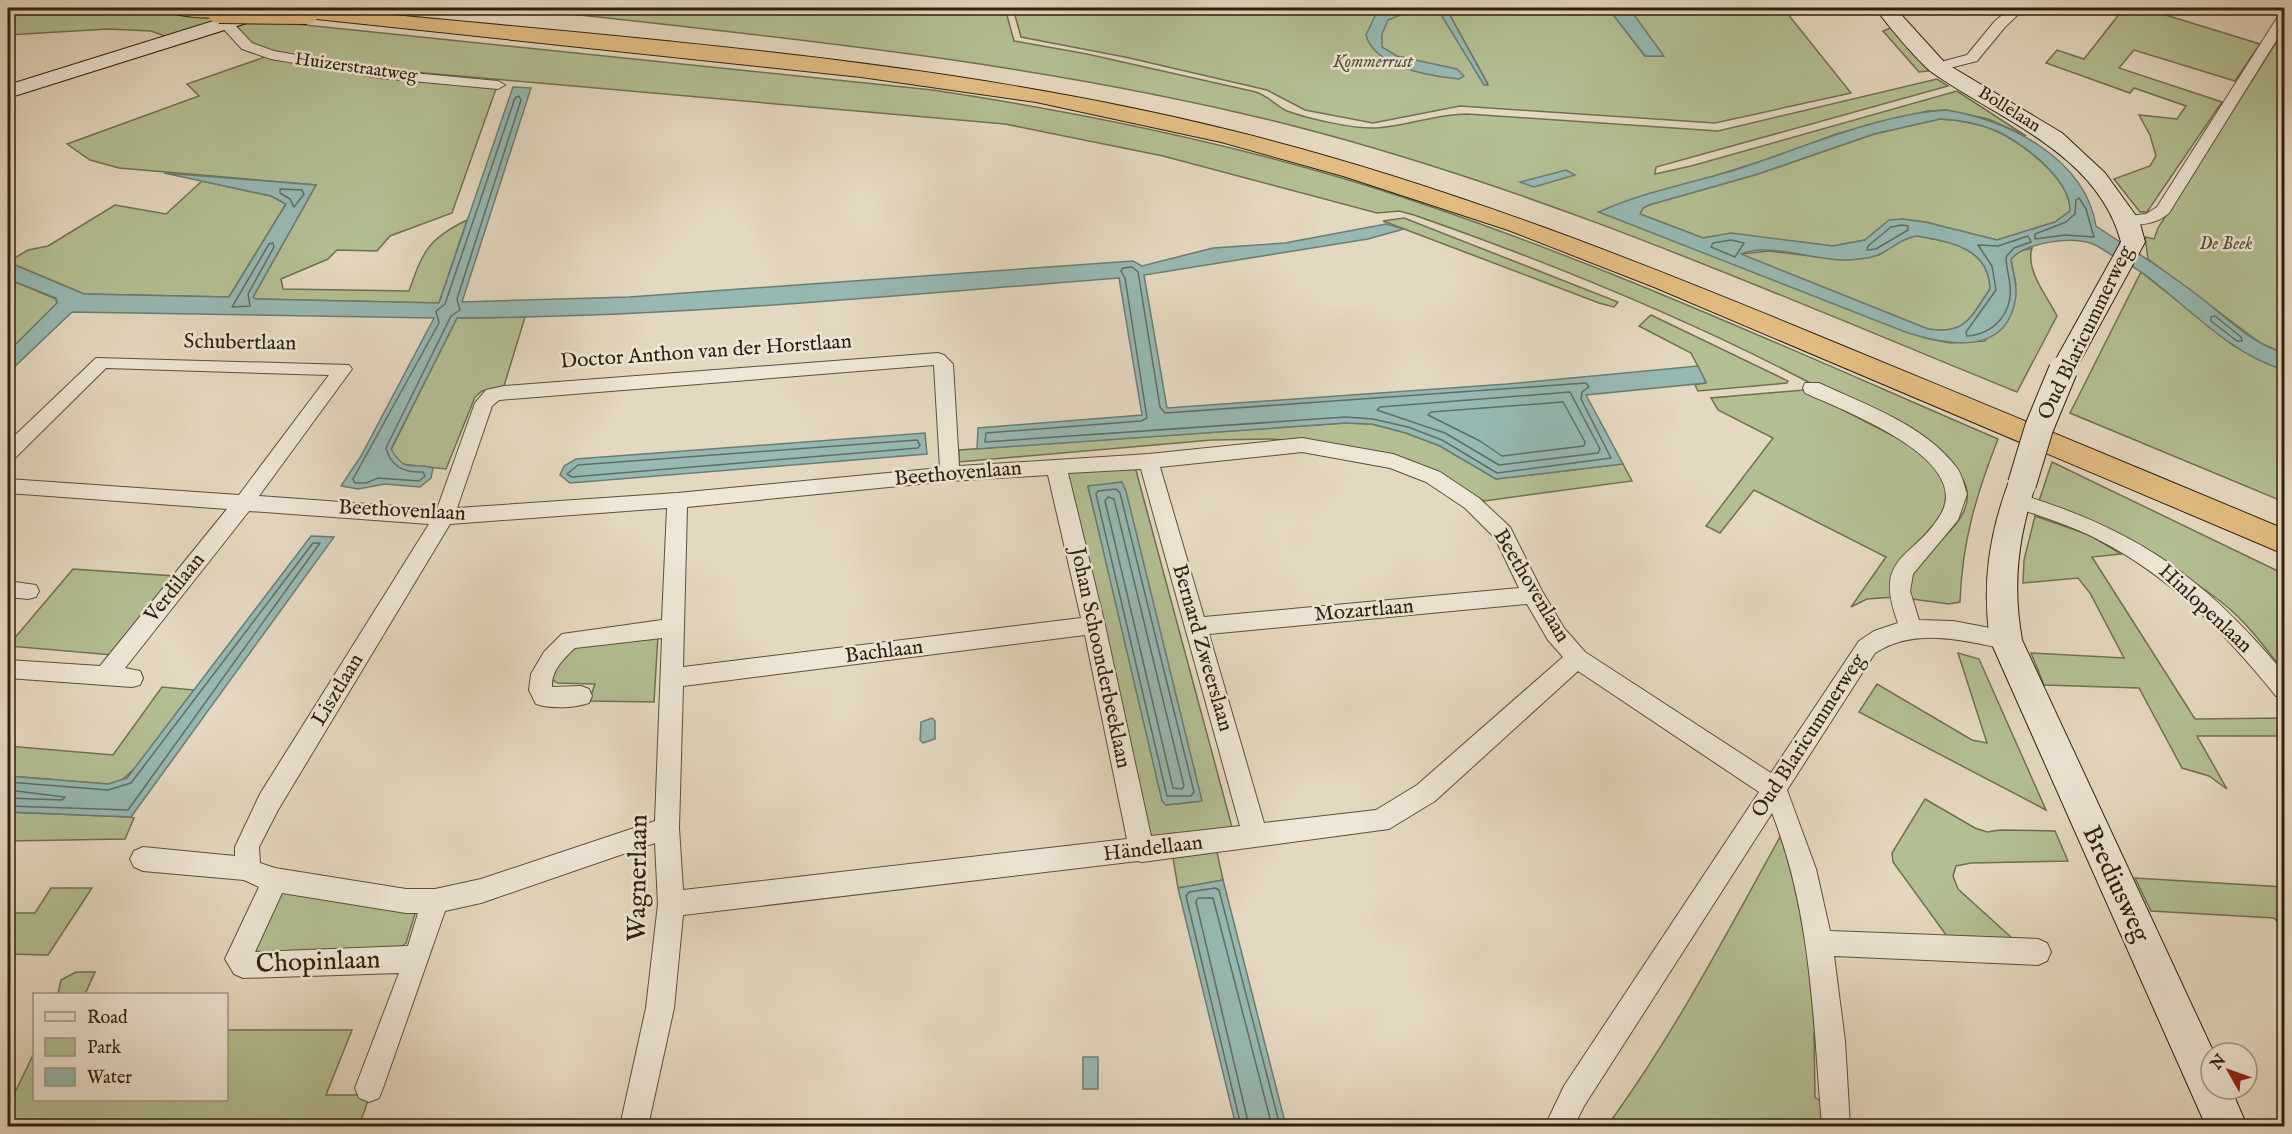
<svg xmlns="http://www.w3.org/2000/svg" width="2292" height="1134" viewBox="0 0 2292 1134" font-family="'IM FELL English',serif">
  <rect width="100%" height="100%" fill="#e5d8c0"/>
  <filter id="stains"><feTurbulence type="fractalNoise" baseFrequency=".00333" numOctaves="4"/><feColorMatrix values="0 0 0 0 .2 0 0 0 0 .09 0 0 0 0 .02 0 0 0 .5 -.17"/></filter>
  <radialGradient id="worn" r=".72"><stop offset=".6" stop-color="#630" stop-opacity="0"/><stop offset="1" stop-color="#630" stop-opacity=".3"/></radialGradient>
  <g fill="#b3bf93" stroke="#707051" stroke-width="1.5" fill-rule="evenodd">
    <polygon points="34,8 144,8 142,11 235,18 170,38 151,31 108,29 8,35 8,14"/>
    <path d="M517 8H887L886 14 939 12 940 8H1005L1014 41 1087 54 1256 92C1270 97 1276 106 1287 111 1309 119 1353 129 1377 128 1408 126 1436 114 1467 114L1718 131 1937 79 1948 86 1656 167 1655 174 1691 166 1957 91 2026 136 1988 119 1946 110 1928 111 1836 134 1787 153 1599 212 1925 338 1950 343 1985 341 2016 285 2011 259 2017 252 2032 248C2025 270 2047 296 2057 316L2017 392C1778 295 1541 189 1290 125 1037 61 776 37 517 8Z"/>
    <polygon points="1013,8 1437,8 1488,84 1446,8 1608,8 1645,56 1663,56 1628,8 1783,8 1851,93 1715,123 1460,106 1373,123 1305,110 1267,90 1125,57 1021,37"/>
    <polygon points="2124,8 2159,8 2156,12 2260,44 2235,81 2134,50 2119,68 2222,102 2147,212 2140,212 2114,179 2150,166 2156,156 2150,135 2139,115 2177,119 2186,106 2134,88 2130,93 2046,63 2057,50 2084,59"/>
    <path d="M257 20 933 90C1072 111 1207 138 1342 178 1567 246 1782 346 1998 439 1976 495 1962 542 1960 602L1949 604 1912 599C1910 594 1907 587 1908 582 1913 553 1981 524 1965 484 1959 469 1943 461 1929 451 1884 418 1833 395 1783 369 1664 309 1540 259 1414 215L1399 211 1377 213 1163 156 1005 124 345 66 286 55 253 45 235 27Z"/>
    <polygon points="1891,28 1929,71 1919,72 1883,31"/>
    <polygon points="2284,30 2284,353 2262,344 2247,333 2148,259 2145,237 2154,239 2158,228"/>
    <path d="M265 57 367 75 497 86 452 213 390 236 377 251 337 250 328 259 281 279 283 289 409 291C423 251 428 239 467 220L439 303 256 299 253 297 316 185 119 168 90 160 67 144 199 96 187 84Z"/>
    <path d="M1940 119C1958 120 1977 123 1994 130 2021 142 2071 179 2070 211L2055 222 1997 240 1925 222 1902 219 1882 226 1865 240 1833 246 1731 234 1703 238 1640 214 1643 208 1649 205 1758 174 1874 134Z"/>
    <polygon points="202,181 271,196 286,204 229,297 84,294 8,262 28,250 48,246 115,205 166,214"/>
    <polygon points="1404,218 1618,302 1614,307 1599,303 1383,221"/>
    <path d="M1917 236C1951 242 1989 248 1990 289 1970 318 1966 335 1928 329L1740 254 1769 251 1844 260 1879 255 1906 237Z"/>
    <polygon points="2141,272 2234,346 2284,370 2284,502 2070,413"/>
    <polygon points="8,279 56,299 57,304 8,352"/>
    <polygon points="1651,315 1788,381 1787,383 1698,391 1695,385 1706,382 1691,353 1639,326"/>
    <polygon points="525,317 504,386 482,391 475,397 446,469 401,464 391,450 457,318"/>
    <polygon points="1804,390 1913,446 1947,478 1945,512 1896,567 1891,579 1895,597 1867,599 1851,607 1886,557 1754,490 1720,533 1706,526 1773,438 1718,410 1711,398"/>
    <polygon points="1345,423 1372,424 1406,433 1440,446 1496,479 1623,464 1632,481 1484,501 1439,476 1323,443 1271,439 1212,440 959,462 959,450"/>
    <path d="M2052 462 2284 574V672C2265 647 2246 621 2220 601 2166 559 2099 532 2039 501Z"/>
    <path d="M1134 463 1232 827 1148 838 1067 471ZM1121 482 1201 801 1167 805 1088 487Z"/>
    <polygon points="2035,516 2090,535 2121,554 2092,557 2195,719 2284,718 2284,736 2197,736 2227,789 2209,776 2182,768 2139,688 2044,685 2031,653 2124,658 2090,593 2078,578 2023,583 2024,560"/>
    <polygon points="73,569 175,576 113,655 8,646"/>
    <polygon points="658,635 654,702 589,701 595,684 557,683 551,678 567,648"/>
    <polygon points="1958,653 1979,659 2046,810 1859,712 1877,684 1972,740 1987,743"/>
    <polygon points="162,687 194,690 137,766 120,782 108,784 8,776 8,746 113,755"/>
    <polygon points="1925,799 1975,828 1987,832 2000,830 2055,831 2068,861 1971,863 1956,866 1953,876 1958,889 2023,948 1957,950 1893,862 1892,853"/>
    <polygon points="8,812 131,817 134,818 125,839 8,841"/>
    <path d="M1780 837 1787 843 1822 1031 1814 1033 1815 1097 1824 1104V1126H1607C1673 1036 1726 935 1780 837Z"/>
    <polygon points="1217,852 1223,880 1178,888 1173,858"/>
    <polygon points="2135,878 2284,887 2284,929 2274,918 2151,911"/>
    <polygon points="51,888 92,888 48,955 8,954 8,913 35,913"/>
    <polygon points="281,888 417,907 406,943 397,950 251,952"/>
    <polygon points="76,972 95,972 85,994 58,994 61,980"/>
    <polygon points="227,1030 352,1030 326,1095 370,1095 359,1126 8,1126 8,1107 34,1053 34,1100 226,1100"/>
  </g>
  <g fill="#96b9b3" stroke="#6c7c71" stroke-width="1.5" fill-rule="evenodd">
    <path d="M1385 8H1418L1388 20 1382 34V47L1397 56 1457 69 1464 76 1459 79C1430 76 1375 68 1366 35L1376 14Z"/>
    <polygon points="1437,8 1446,8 1488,85 1484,85"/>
    <polygon points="1608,8 1629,8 1664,56 1645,56"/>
    <path d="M513 87 531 88 462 302 629 297 1133 261 1142 266 1213 248 1285 243 1386 224 1404 229 1368 239 1144 275 1167 408 1507 384 1698 366 1706 383 1586 395 1623 464 1496 479 1440 446 1406 433 1372 424 1345 423 977 449 978 428 1142 415 1119 278C898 295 678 317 457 318L391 449C406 475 412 461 433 468L431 478 420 487 385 484 358 489 341 486 361 456 434 318 72 312 8 373V352L57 303 56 298 8 279V262L84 294 229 297 286 204 271 196 164 173 316 185 253 297 256 299 439 303Z"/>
    <path d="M1946 110C2008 120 2085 158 2096 226L2120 242 2118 247 2127 246C2152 262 2176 279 2200 297 2226 317 2252 344 2284 353V370C2232 354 2194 313 2152 280 2140 270 2125 264 2116 252L2113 256C2107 252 2100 247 2093 244 2071 236 2027 242 2011 259 2012 271 2017 283 2016 296 2008 356 1951 346 1908 333L1599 212C1643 192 1688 184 1735 170 1800 149 1878 114 1946 110ZM1940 119C1958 120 1977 123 1994 130 2021 141 2071 179 2070 211L2055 222 1997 240 1925 222 1902 219 1889 220 1865 240 1833 246 1731 233 1703 238 1640 214 1643 208 1649 205 1758 174 1874 134ZM1917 236C1951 242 1989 248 1990 289 1970 318 1966 335 1928 329L1741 254C1769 242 1816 261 1848 260 1858 259 1870 259 1880 254 1893 248 1902 238 1917 236Z"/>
    <polygon points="1566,170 1575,175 1534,187 1520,182"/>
    <polygon points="925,433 927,454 570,483 560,475 564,466 576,459"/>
    <polygon points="1122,482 1126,491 1202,801 1166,805 1162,801 1088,486"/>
    <polygon points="311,536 334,537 131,817 8,812 8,776 108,784 127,778"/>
    <polygon points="932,718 935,721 935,739 923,743 920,740 921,722"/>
    <polygon points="1223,880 1286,1126 1236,1126 1178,888"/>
    <rect x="1083" y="1057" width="15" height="32"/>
  </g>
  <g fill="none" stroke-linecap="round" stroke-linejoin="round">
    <g stroke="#626d61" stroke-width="1.5">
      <path d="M519 96 521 100 457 299 460 310 451 316 386 448C391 467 404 473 423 472L425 476 419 481 378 478 366 483H355L353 479 439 323 436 311 445 304 515 98Z"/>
      <polygon points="280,189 302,190 304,194 294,207 290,199 280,193"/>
      <polygon points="2079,198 2086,209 2094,237 2065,235 2035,239 2035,234 2066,222 2075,214 2076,200"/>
      <polygon points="1902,225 1908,226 1908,230 1876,249 1867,250 1868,246 1891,227"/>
      <path d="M2028 236 2031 242 2014 248 2006 257C2006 267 2009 275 2010 285 2013 313 1994 334 1967 336L1966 332 1996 290 1992 266 1978 245 1998 246Z"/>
      <polygon points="1731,240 1744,243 1735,257 1711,247 1713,243"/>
      <polygon points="273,243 274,247 248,294 250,306 232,307 269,244"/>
      <polygon points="1132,267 1138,272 1160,407 1165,413 1586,383 1589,387 1582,392 1581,399 1611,458 1497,473 1442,440 1408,427 1373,419 1346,417 985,442 986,433 1141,421 1147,418 1125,278 1121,271 1123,268"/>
      <polygon points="2215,316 2241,337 2242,341 2237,341 2211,321 2211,317"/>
      <polygon points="1570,392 1600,449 1598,453 1499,465 1445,433 1377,410 1380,407"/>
      <polygon points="1563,402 1585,442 1584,446 1502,456 1480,441 1428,415 1431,412"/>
      <polygon points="917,440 920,445 918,448 572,477 567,474 578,465"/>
      <polygon points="1116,489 1120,493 1194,792 1191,796 1167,796 1096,494 1098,491"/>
      <polygon points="1108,497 1114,499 1184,786 1182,789 1173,788 1105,501"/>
      <polyline points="8,782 108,790 131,783 313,543 320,543 128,810 8,806"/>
      <polyline points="8,790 65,797 62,800 8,798"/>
      <polyline points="1241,1126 1186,896 1189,892 1215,888 1219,890 1280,1126"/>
      <polyline points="1249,1126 1196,902 1198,898 1213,898 1272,1126"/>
    </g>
    <defs>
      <g id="street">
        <polygon points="2011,8 2025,8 2005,27 1977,61 1938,71 1933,70 1933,64 1967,55 1995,21"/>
        <path d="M2284 14V28L2169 213C2157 224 2137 227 2121 223L2119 220 2121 217 2146 214 2157 207 2277 18Z"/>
        <polygon points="225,19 230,20 252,43 274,51 380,70 498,81 505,85 498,89 380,78 271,59 242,49 218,23"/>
        <path d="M938 353 944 355 953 364 959 466 1149 454 1302 438 1393 454 1440 472 1479 498 1510 527 1542 591 1564 628 1585 652 1771 773 1859 641 1874 631 1898 623C1872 554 1914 560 1941 514 1973 458 1842 410 1805 393L1803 388 1805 383H1819C1866 405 1925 425 1957 468 1962 475 1964 485 1967 494L1958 520 1913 574 1910 591 1919 620 1953 621 2006 631 2014 634 2017 640 2014 646 2006 649C1961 640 1915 627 1875 653L1787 790 1816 869 1830 931 2038 939 2047 943 2051 952 2047 961 2038 965 1834 956 1845 1041 1850 1126H1822C1813 1020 1812 914 1772 813L1584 1106 1574 1126H1545L1564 1086 1759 792 1578 671 1435 801 1389 829 1142 862 1138 861 683 915 674 1008 648 1126H620L646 1008 658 904 655 843 481 903 445 911 383 1088 379 1098 369 1102 359 1098 355 1088 399 973 243 978 234 974 225 959 259 887 244 880 143 871 134 867 130 859 134 851 143 847 235 856V847L260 794 429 524 249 511 125 668 140 671 143 678 140 685 132 687 8 678V660L100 666 227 509 8 493V479L239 495 329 375 106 368 15 458 8 460V442L96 358 349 365 352 369 349 373 259 496 437 509 475 403 486 390 504 386ZM934 365 940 468 677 493 457 508 492 406 499 400ZM1302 452 1390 468 1426 482 1465 508 1495 538 1519 588 1204 617 1160 467ZM1141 469 1240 826 1151 836 1105 625 1068 473ZM1048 475 1081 618 683 667 687 507 950 481ZM667 508 662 620 562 634 544 652 531 674 529 690 536 704C551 709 574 708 589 703L592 696 589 689 581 686 552 687C551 671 564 658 575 648L662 638 655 821 481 879 435 889H406L275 868 260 863 259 847 278 810 450 524ZM1527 604 1548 640 1563 657 1417 785 1376 810 1264 823 1209 634ZM1085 635 1127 839 683 890 679 828 683 686ZM282 893 406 913H418L408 946 255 952Z"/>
        <path d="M2016 493C2136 529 2204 577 2284 673V698L2276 696C2226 634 2170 576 2099 540 2070 525 2039 516 2009 505L2006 500 2009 495Z"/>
        <polygon points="8,581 36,585 39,591 36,597 28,599 8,597"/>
      </g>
      <g id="secondary">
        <polygon points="255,8 269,8 272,12 269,16 8,98 8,85"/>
        <path d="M1875 8H1895L1945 63 2062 133 2105 173 2139 220 2145 242 2072 376 2063 379 2054 376 2050 370 2121 242C2098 154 2000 120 1933 73 1918 62 1887 24 1875 8Z"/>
        <path d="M2022 474 2032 477 2036 484C2018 536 2012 585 2022 640L2214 1053H2211V1089H2231L2247 1126H2206L1990 640C1982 585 1989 536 2008 484L2012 477Z"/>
      </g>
      <g id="highway">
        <path d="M166 8H227L230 11 226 15C210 20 185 17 169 12Z"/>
        <path d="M300 8H324C626 39 934 57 1229 130 1442 182 1646 264 1848 348 1994 408 2139 468 2284 529V554L1654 287 1508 230 1343 176 1221 142 1036 102 861 77 307 18 300 16 296 12Z"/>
      </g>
    </defs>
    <use href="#street" stroke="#5c4f3b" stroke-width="2"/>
    <use href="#secondary" stroke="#2e210f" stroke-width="2"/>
    <use href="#highway" stroke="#2e210f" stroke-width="2"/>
    <use href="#street" fill="#eee6d6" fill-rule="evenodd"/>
    <use href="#secondary" fill="#eee6d6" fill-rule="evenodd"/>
    <use href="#highway" fill="#e2bc80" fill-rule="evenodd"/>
    <defs>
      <polyline id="secondary-bridge" points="2022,484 2039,428 2063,370"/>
      <polyline id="highway-bridge" points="219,11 307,12"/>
    </defs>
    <use href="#secondary-bridge" stroke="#2e210f" stroke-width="30" stroke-linecap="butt"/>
    <use href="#highway-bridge" stroke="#2e210f" stroke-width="26" stroke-linecap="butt"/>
    <use href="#secondary-bridge" stroke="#eee6d6" stroke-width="28"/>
    <use href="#highway-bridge" stroke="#e2bc80" stroke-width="24"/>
  </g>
  <g text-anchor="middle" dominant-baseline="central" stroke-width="5" stroke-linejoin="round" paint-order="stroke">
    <g font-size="18" font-style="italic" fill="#565037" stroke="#eee6d6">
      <text x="1373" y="62">Kommerrust</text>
      <text x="2226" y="244">De Beek</text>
    </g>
    <g font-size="18" fill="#2e210f" stroke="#eee6d6">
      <text transform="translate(356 68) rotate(8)">Huizerstraatweg</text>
      <text transform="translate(2009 110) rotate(32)">Bollelaan</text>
    </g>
    <g font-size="21" fill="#2e210f" stroke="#eee6d6">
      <text transform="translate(2086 333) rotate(-64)">Oud Blaricummerweg</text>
      <text transform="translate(240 343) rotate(1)">Schubertlaan</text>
      <text transform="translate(706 352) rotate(-4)">Doctor Anthon van der Horstlaan</text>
      <text transform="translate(958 474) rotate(-5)">Beethovenlaan</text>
      <text transform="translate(402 511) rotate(3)">Beethovenlaan</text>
      <text transform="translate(1531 586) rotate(59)">Beethovenlaan</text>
      <text transform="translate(175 588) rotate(-51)">Verdilaan</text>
      <text transform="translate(2205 609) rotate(43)">Hinlopenlaan</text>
      <text transform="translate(1364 611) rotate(-5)">Mozartlaan</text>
      <text transform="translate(1202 648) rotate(74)">Bernard Zweerslaan</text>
      <text transform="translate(884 652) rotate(-7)">Bachlaan</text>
      <text transform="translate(1100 658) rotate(78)">Johan Schoonderbeeklaan</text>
      <text transform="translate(338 690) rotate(-59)">Lisztlaan</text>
      <text transform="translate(1809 736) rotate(-57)">Oud Blaricummerweg</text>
      <text transform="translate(1153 849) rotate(-7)">Händellaan</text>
    </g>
    <g font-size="26" fill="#2e210f" stroke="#eee6d6">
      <text transform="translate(638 878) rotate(-89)">Wagnerlaan</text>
      <text transform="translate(2116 884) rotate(65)">Brediusweg</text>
      <text transform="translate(318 962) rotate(-2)">Chopinlaan</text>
    </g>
  </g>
  <rect width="2292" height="1134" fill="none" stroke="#e5d8c0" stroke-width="30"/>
  <rect x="9" y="9" width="2274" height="1116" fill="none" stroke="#2e210f" stroke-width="3"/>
  <rect x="15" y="15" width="2262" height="1104" fill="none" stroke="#2e210f" stroke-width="1.5"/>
  <rect x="33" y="993" width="195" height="108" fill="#eee6d6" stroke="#a19786" stroke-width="1.5"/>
  <rect x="45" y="1012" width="30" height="9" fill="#eee6d6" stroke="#a19786" stroke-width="1.5"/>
  <text x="87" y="1023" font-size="18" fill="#2e210f">Road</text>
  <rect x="45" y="1038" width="30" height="18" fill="#b3bf93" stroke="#a19786" stroke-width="1.5"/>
  <text x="87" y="1053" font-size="18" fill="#2e210f">Park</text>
  <rect x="45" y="1068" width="30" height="18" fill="#96b9b3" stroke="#a19786" stroke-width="1.5"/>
  <text x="87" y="1083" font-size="18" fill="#2e210f">Water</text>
  <g transform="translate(2229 1071) rotate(310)"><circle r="28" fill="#eee6d6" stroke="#a19786" stroke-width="1.5"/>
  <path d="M0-4.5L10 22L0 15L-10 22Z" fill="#8f2418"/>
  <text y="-9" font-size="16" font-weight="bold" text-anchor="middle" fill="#2e210f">N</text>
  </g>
  <rect width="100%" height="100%" filter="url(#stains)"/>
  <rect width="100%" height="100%" fill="url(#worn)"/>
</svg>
